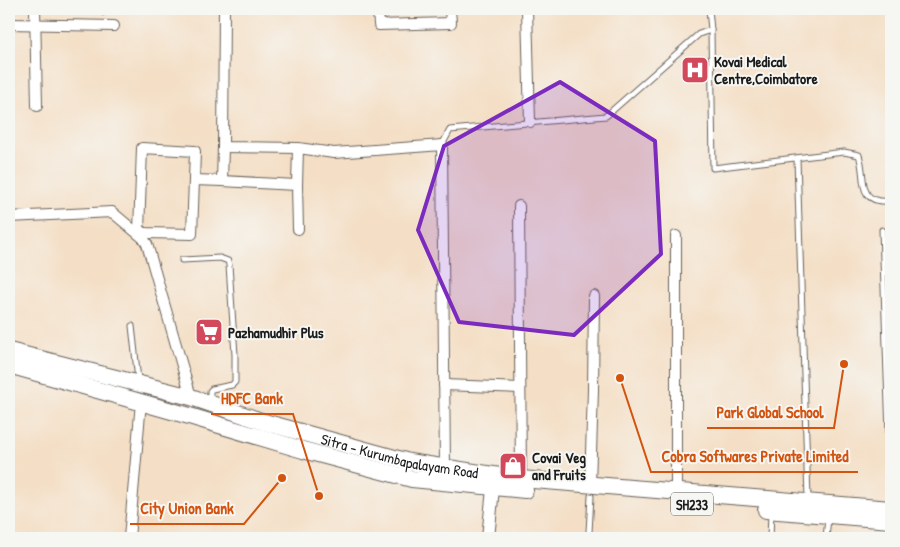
<svg xmlns="http://www.w3.org/2000/svg" width="900" height="547" viewBox="0 0 900 547" font-family="'Patrick Hand',sans-serif">
  <rect width="100%" height="100%" fill="#f6f6f2"/>
  <filter id="ink" filterUnits="userSpaceOnUse"><feTurbulence type="fractalNoise" baseFrequency=".02" numOctaves="2"/><feDisplacementMap in="SourceGraphic" scale="10" xChannelSelector="R" yChannelSelector="G"/><feConvolveMatrix kernelMatrix="1 2 1 2 8 2 1 2 1" color-interpolation-filters="sRGB"/></filter>
  <filter id="wash" filterUnits="userSpaceOnUse"><feTurbulence type="fractalNoise" baseFrequency=".0096" numOctaves="4" result="noise"/><feDisplacementMap in="SourceGraphic" scale="20" xChannelSelector="R" yChannelSelector="G"/><feGaussianBlur stdDeviation="1.12" result="paint"/><feColorMatrix in="noise" values="0 0 0 0 0 0 0 0 0 0 0 0 0 0 0 0 0 1.4 0 .05"/><feComposite in="paint" operator="in"/></filter>
  <g filter="url(#wash)">
    <rect width="100%" height="100%" fill="#f4dfc6"/>
  </g>
  <g filter="url(#ink)">
    <g fill="none" stroke-linecap="round" stroke-linejoin="round">
      <defs>
        <g id="service">
          <path d="M711 30 713 168 844 152 859 155C867 179 855 204 891 201"/>
          <polyline points="442,145 450,130 606,116 699,34 711,30 709,9"/>
          <polyline points="797,159 808,499"/>
          <polyline points="882,230 891,492"/>
          <polyline points="182,260 220,258 228,261 229,265 235,355 235,382 232,385 212,389 210,391 210,400"/>
          <polyline points="132,326 138,380"/>
          <polyline points="586,538 589,532 591,496"/>
          <polyline points="770,538 771,513"/>
          <polyline points="826,538 828,518"/>
        </g>
        <g id="minor">
          <polyline points="35,9 37,106"/>
          <polyline points="224,9 223,147 298,148 334,153 442,145 445,467"/>
          <polyline points="378,9 379,25 451,23 450,9"/>
          <polyline points="527,9 530,122"/>
          <polyline points="9,24 114,26"/>
          <polyline points="194,180 195,151 142,148 139,231 146,233 192,234 194,180 222,181 223,147"/>
          <polyline points="222,181 297,185 298,229"/>
          <polyline points="297,185 298,148"/>
          <polyline points="519,206 521,479"/>
          <polyline points="9,217 112,212 143,238 147,244 191,397"/>
          <polyline points="676,236 676,491"/>
          <polyline points="444,385 520,388"/>
          <polyline points="590,485 593,390 594,296"/>
          <polyline points="129,538 141,402"/>
        </g>
        <polyline id="tertiary" points="488,538 494,479"/>
        <g id="primary">
          <path id="s1" d="M9 351 191 397 264 422 409 462 521 479 891 509"/>
          <polyline points="9,365 186,415 303,450 412,479 525,490"/>
          <polyline points="766,510 891,520"/>
        </g>
      </defs>
      <use href="#service" stroke="#686058" stroke-width="7"/>
      <use href="#minor" stroke="#686058" stroke-width="12"/>
      <use href="#tertiary" stroke="#686058" stroke-width="14"/>
      <use href="#primary" stroke="#686058" stroke-width="18"/>
      <polyline stroke="#686058" stroke-width="2" stroke-dasharray="1 4" stroke-linecap="butt" points="103,16 103,9"/>
      <use href="#service" stroke="#fff" stroke-width="5"/>
      <use href="#minor" stroke="#fff" stroke-width="10"/>
      <use href="#tertiary" stroke="#fff" stroke-width="12"/>
      <use href="#primary" stroke="#fff" stroke-width="16"/>
    </g>
  </g>
  <path fill="#7b2cbf" fill-opacity="0.2" stroke="#7b2cbf" stroke-width="4" stroke-linejoin="round" d="M560 82 655 141 661 254 574 335 459 322 418 230 444 146Z"/>
  <defs>
    <symbol id="hospital-square" viewBox="-11 -11 22 22"><rect x="-9" y="-9" width="18" height="18" rx="4" fill="#d1495b" stroke="#f6f6f2"/><path d="M-5-5h3v3.5h4V-5h3V5h-3V1.5h-4V5h-3Z" fill="#fff"/></symbol>
    <symbol id="supermarket-square" viewBox="-11 -11 22 22"><rect x="-9" y="-9" width="18" height="18" rx="4" fill="#d1495b" stroke="#f6f6f2"/><path d="M-6-5.5h2.5l.6 2H6L4.5 2H-2.5L-4.4-4H-6ZM-1.5 3.2a1.3 1.3 0 1 0 .1 0ZM3 3.2a1.3 1.3 0 1 0 .1 0Z" fill="#fff"/></symbol>
    <symbol id="shop-square" viewBox="-11 -11 22 22"><rect x="-9" y="-9" width="18" height="18" rx="4" fill="#d1495b" stroke="#f6f6f2"/><path d="M-5-2.5h2.3a2.7 3.5 0 0 1 5.4 0H5L5.5 6h-11ZM-1.5-2.5h3a1.5 2.3 0 0 0-3 0Z" fill="#fff"/></symbol>
  </defs>
  <g fill-rule="evenodd">
    <use href="#hospital-square" x="679" y="54" width="32" height="32"/>
    <use href="#supermarket-square" x="193" y="316" width="32" height="32"/>
    <use href="#shop-square" x="497" y="450" width="32" height="32"/>
  </g>
  <g text-anchor="middle" dominant-baseline="central" stroke-width="4" stroke-linejoin="round" paint-order="stroke">
    <rect fill="#f6f6f2" stroke="#5d5d5c" stroke-width="1" x="671" y="492.5" width="42" height="23" rx="4"/>
    <g font-size="14" font-weight="bold" fill="#1c1c1c">
      <text x="692" y="504">SH233</text>
    </g>
    <g font-size="15" font-weight="bold" fill="#1c1c1c" stroke="#f6f6f2" text-anchor="start">
      <text x="714" y="61">Kovai Medical<tspan x="714" dy="17">Centre,Coimbatore</tspan></text>
      <text x="228" y="332">Pazhamudhir Plus</text>
      <text x="532" y="457">Covai Veg<tspan x="532" dy="17">and Fruits</tspan></text>
    </g>
    <g font-size="15" fill="#1c1c1c" stroke="#f6f6f2">
      <text stroke="none"><textPath href="#s1" startOffset="405">Sitra - Kurumbapalayam Road</textPath></text>
    </g>
  </g>
  <path fill="none" stroke="#d4530e" stroke-width="2" d="M319 496L293 414H211M844 364L834 428H707M620 378L651 472H858M282 478L244 524H130"/>
  <g fill="#d4530e" stroke="#f6f6f2" stroke-width="2">
    <circle cx="319" cy="496" r="5"/>
    <circle cx="844" cy="364" r="5"/>
    <circle cx="620" cy="378" r="5"/>
    <circle cx="282" cy="478" r="5"/>
  </g>
  <g font-size="16" text-anchor="middle" font-weight="bold" fill="#d4530e" stroke="#f6f6f2" stroke-width="4" stroke-linejoin="round" paint-order="stroke">
    <text x="252" y="404">HDFC Bank</text>
    <text x="770" y="418">Park Global School</text>
    <text x="755" y="462">Cobra Softwares Private Limited</text>
    <text x="187" y="514">City Union Bank</text>
  </g>
  <rect width="900" height="547" fill="none" stroke="#f6f6f2" stroke-width="30"/>
</svg>
